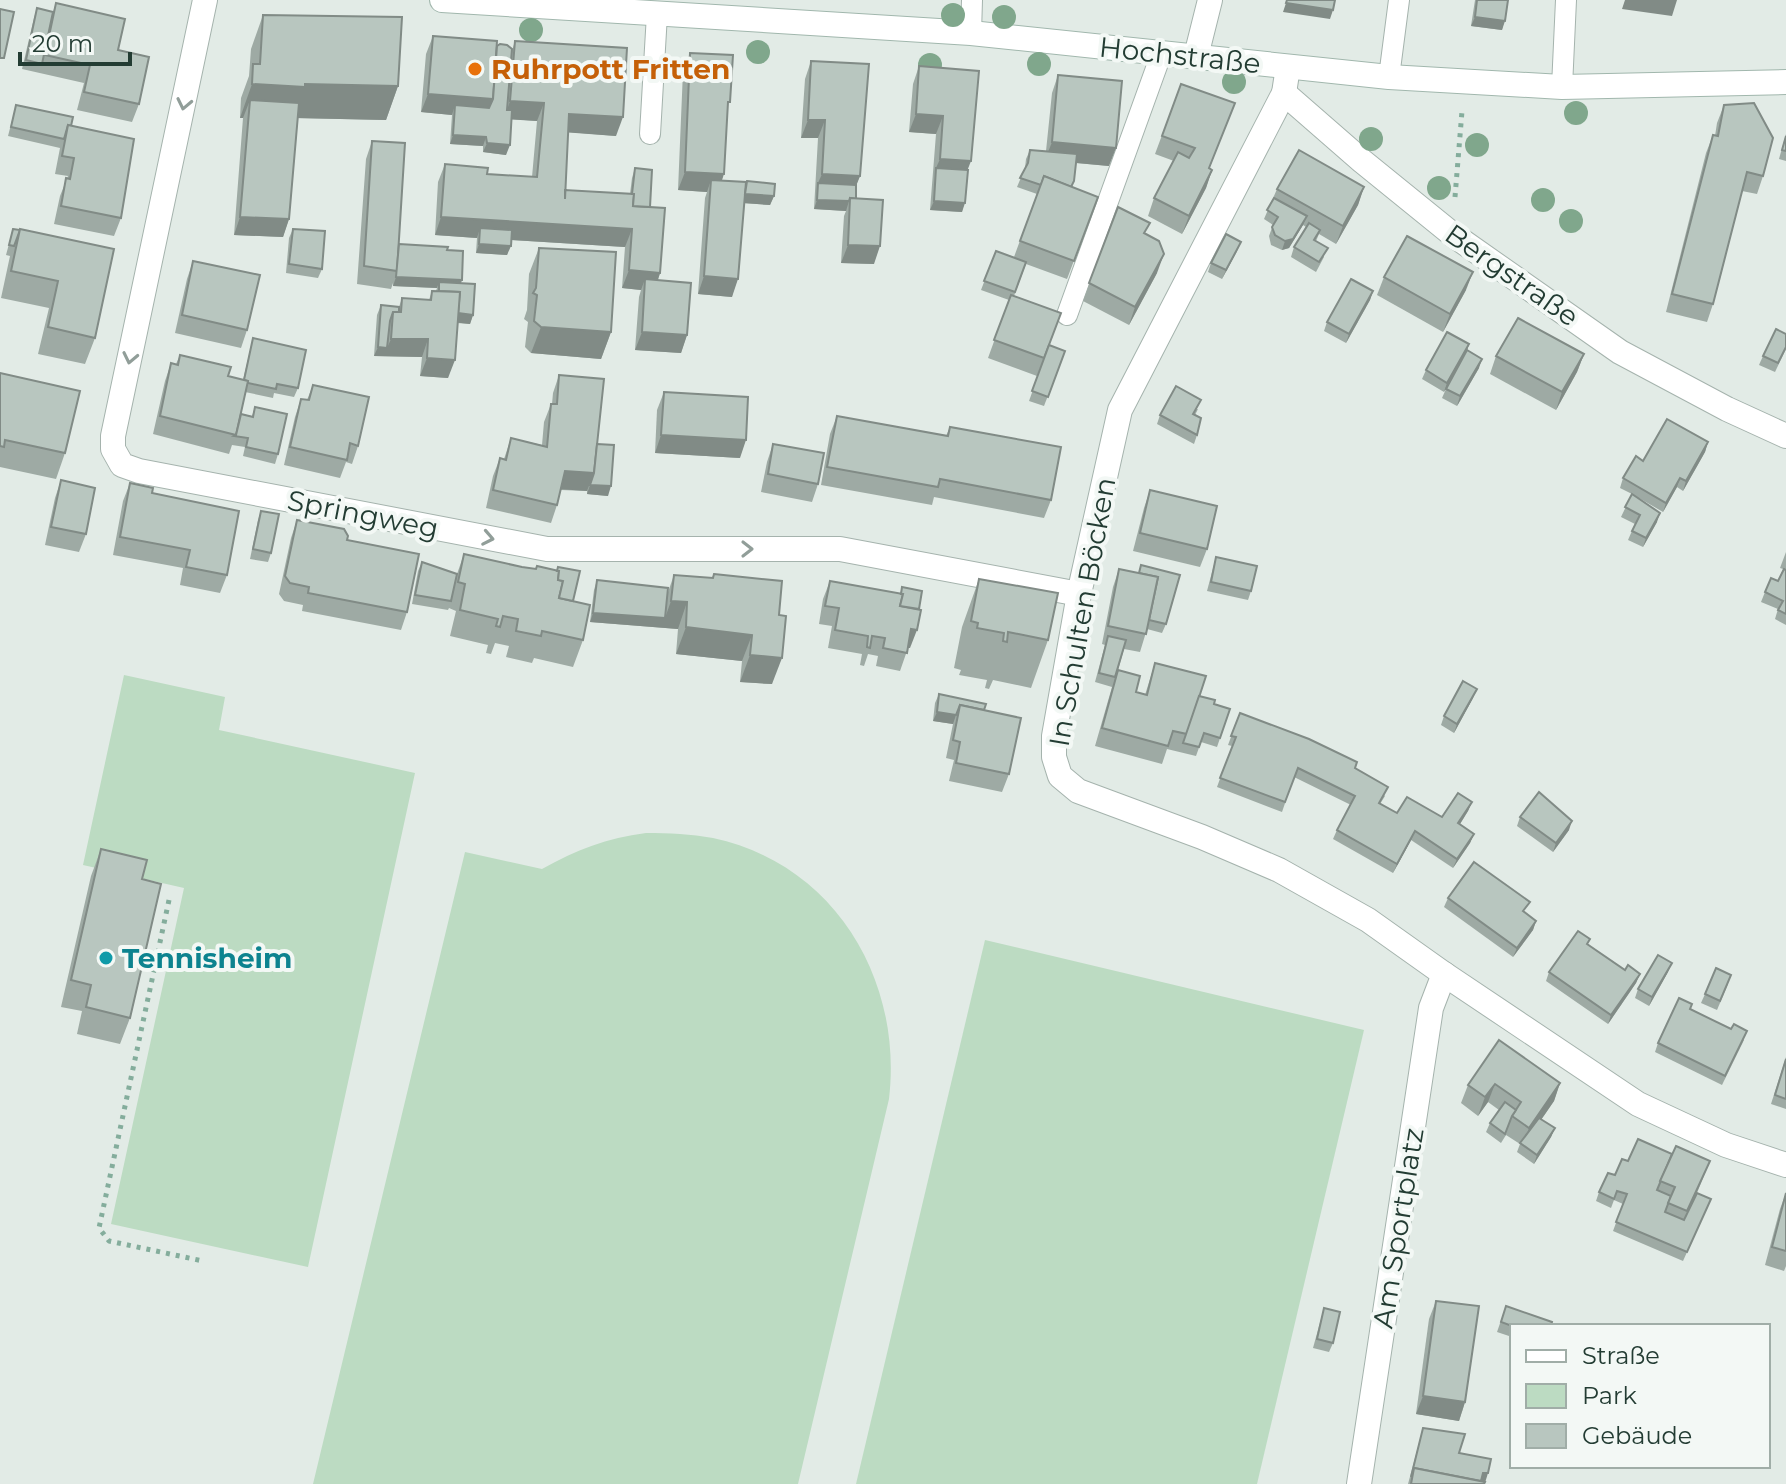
<svg xmlns="http://www.w3.org/2000/svg" width="1786" height="1484" viewBox="0 0 1786 1484" font-family="Montserrat,sans-serif">
  <rect width="100%" height="100%" fill="#e2ebe6"/>
  <g fill="#bcdbc2">
    <polygon points="124,675 225,697 219,730 415,773 308,1267 111,1224 184,888 83,865"/>
    <path d="M646 833C669 833 691 834 713 838 835 864 903 980 889 1099L798 1484H313L465 852 542 869C576 850 607 838 646 833Z"/>
    <polygon points="985,940 1364,1030 1257,1484 856,1484"/>
  </g>
  <g fill="none" stroke-linecap="round" stroke-linejoin="round">
    <defs>
      <g id="lane">
        <polyline points="971,33 972,0"/>
        <polyline points="1389,77 1399,0"/>
        <polyline points="1562,87 1566,0"/>
        <polyline points="650,134 657,14"/>
        <polyline points="1067,315 1162,52"/>
      </g>
      <g id="street">
        <polyline points="205,0 113,436 113,449 122,465 139,471 547,549 840,549 1079,594"/>
        <polyline points="1196,56 1210,0"/>
        <polyline points="1288,67 1284,93 1120,410 1079,594 1054,736 1054,757 1060,776 1078,791 1202,837 1279,870 1368,920 1444,974 1638,1104 1726,1145 1786,1165"/>
        <polyline points="1284,93 1362,161 1452,234 1620,352 1727,409 1786,436"/>
        <polyline points="1359,1484 1431,1008 1444,974"/>
      </g>
      <polyline id="secondary" points="442,0 971,33 1389,77 1562,87 1786,82"/>
    </defs>
    <use href="#lane" stroke="#a5b3ad" stroke-width="22"/>
    <use href="#street" stroke="#a5b3ad" stroke-width="26"/>
    <use href="#secondary" stroke="#a1b7ad" stroke-width="26"/>
    <g stroke="#84ad9c" stroke-width="5" stroke-dasharray="4 6" stroke-linecap="butt">
      <polyline points="1455,197 1462,111"/>
      <polyline points="169,900 99,1228 109,1241 203,1261"/>
    </g>
    <use href="#lane" stroke="#fff" stroke-width="20"/>
    <use href="#street" stroke="#fff" stroke-width="24"/>
    <use href="#secondary" stroke="#fff" stroke-width="24"/>
  </g>
  <g fill="#80a78c">
    <circle cx="953" cy="15" r="12"/>
    <circle cx="1004" cy="17" r="12"/>
    <circle cx="531" cy="30" r="12"/>
    <circle cx="758" cy="52" r="12"/>
    <circle cx="1039" cy="64" r="12"/>
    <circle cx="930" cy="65" r="12"/>
    <circle cx="1234" cy="82" r="12"/>
    <circle cx="1576" cy="113" r="12"/>
    <circle cx="1371" cy="139" r="12"/>
    <circle cx="1477" cy="145" r="12"/>
    <circle cx="1439" cy="188" r="12"/>
    <circle cx="1543" cy="200" r="12"/>
    <circle cx="1571" cy="221" r="12"/>
  </g>
  <g fill="#9eaaa4">
    <polygon points="1475,0 1508,0 1502,30 1471,26"/>
    <polygon points="56,3 118,50 139,104 132,122 77,110 84,83 22,69 34,18 37,8 53,12"/>
    <polygon points="263,15 398,86 386,120 298,118 289,219 283,237 234,235 243,118 240,118 241,98 249,76 251,49"/>
    <polygon points="433,36 497,46 512,51 515,41 616,136 568,132 565,191 630,194 632,178 635,168 650,207 660,273 658,280 687,335 681,353 635,350 639,297 641,290 622,288 625,247 511,240 507,255 476,253 477,238 435,235 438,182 445,164 487,174 532,177 537,121 511,119 506,155 483,152 483,146 450,144 452,115 421,112 426,54"/>
    <polygon points="690,53 728,110 722,180 774,196 770,205 744,203 732,297 698,294 705,198 707,192 678,190 683,71"/>
    <polygon points="811,61 860,176 856,185 856,199 874,264 841,263 844,216 846,211 814,209 818,138 801,138 805,79"/>
    <polygon points="919,66 968,170 962,212 930,210 936,134 909,132 913,84"/>
    <polygon points="1058,75 1109,166 1076,163 1072,187 1098,197 1067,279 1026,264 1014,296 1061,313 1037,376 988,358 1009,300 981,290 996,251 1014,257 1037,194 1017,187 1025,168 1026,159 1030,150 1046,151 1052,93"/>
    <polygon points="1181,84 1235,103 1209,169 1212,170 1206,188 1182,234 1148,216 1154,198 1174,161 1155,154"/>
    <polygon points="16,105 71,126 121,218 114,236 54,224 60,196 68,176 55,174 60,148 8,136"/>
    <polygon points="1724,105 1763,176 1757,194 1742,191 1713,304 1707,322 1666,312 1706,153 1713,135 1715,136 1717,123"/>
    <polygon points="1786,134 1786,161 1779,159"/>
    <polygon points="372,141 399,244 447,250 462,280 461,283 473,315 470,324 457,323 448,378 420,376 422,357 374,356 377,315 381,305 399,307 402,298 429,300 432,291 436,291 437,288 393,286 393,283 391,289 357,284 366,159"/>
    <polygon points="1364,187 1358,205 1336,244 1319,234 1316,241 1324,257 1316,272 1291,257 1294,247 1306,227 1303,225 1289,248 1282,250 1271,245 1269,236 1273,225 1264,219 1277,189"/>
    <polygon points="1118,207 1146,234 1157,273 1129,325 1083,301"/>
    <polygon points="13,229 114,249 95,338 85,364 38,354 49,308 1,298 10,256 6,255"/>
    <polygon points="293,229 322,269 318,278 286,273 289,238"/>
    <polygon points="539,248 611,332 601,359 531,353 525,347 528,322 524,319 527,310 529,274"/>
    <polygon points="1237,251 1222,279 1208,272 1211,263"/>
    <polygon points="193,261 247,330 241,348 175,333 187,279"/>
    <polygon points="1384,277 1466,290 1443,332 1377,295"/>
    <polygon points="1373,291 1370,300 1346,343 1324,331 1327,322"/>
    <polygon points="253,338 298,388 294,397 274,393 273,398 245,392 241,414 252,416 255,407 278,454 275,464 243,456 245,447 232,445 229,454 153,434 165,381 171,363 176,364 180,355 228,376 243,380"/>
    <polygon points="1469,344 1466,353 1479,368 1457,406 1442,398 1446,389 1460,364 1444,392 1422,379 1426,370"/>
    <polygon points="1049,345 1065,351 1044,406 1029,401"/>
    <polygon points="1786,349 1775,372 1759,365 1763,356"/>
    <polygon points="1584,354 1577,372 1556,410 1490,374 1496,356"/>
    <polygon points="0,373 65,453 56,479 0,467"/>
    <polygon points="559,375 597,444 608,496 587,494 587,491 561,490 557,505 551,523 486,508 493,476 500,458 504,459 511,438 542,445 544,422 551,404 552,404 553,393"/>
    <polygon points="313,385 358,446 352,464 346,462 340,478 284,465 295,417 301,399 307,400"/>
    <polygon points="664,392 740,458 655,453 657,410"/>
    <polygon points="1198,409 1195,415 1197,435 1194,444 1157,424 1160,415"/>
    <polygon points="837,416 946,436 950,427 1051,500 1044,518 934,497 932,505 821,485 830,434"/>
    <polygon points="1708,442 1705,452 1683,491 1677,487 1663,512 1639,498 1657,522 1643,547 1628,540 1635,524 1621,517 1632,494 1620,488 1623,478 1643,461"/>
    <polygon points="773,444 818,484 812,502 761,492 767,462"/>
    <polygon points="61,480 86,534 79,552 45,545 55,498"/>
    <polygon points="130,483 152,493 227,575 220,593 180,585 183,568 113,555 123,501"/>
    <polygon points="1150,490 1207,549 1200,567 1133,551 1144,508"/>
    <polygon points="261,511 271,553 268,562 250,559 258,520"/>
    <polygon points="297,520 347,540 407,612 401,630 302,611 303,605 284,601 279,594 291,538"/>
    <polygon points="1786,552 1786,625 1775,619 1778,609 1761,602 1765,592 1778,581 1783,569 1780,568"/>
    <polygon points="464,554 573,601 583,640 573,667 534,658 532,663 506,657 509,646 495,643 491,654 486,653 488,645 450,636 456,611 449,608 448,610 412,604 418,571 422,562 457,574"/>
    <polygon points="1216,557 1251,591 1248,600 1207,591"/>
    <polygon points="1141,565 1166,624 1162,633 1147,629 1140,652 1124,649 1118,670 1136,692 1145,695 1155,663 1199,696 1214,704 1230,709 1217,747 1201,742 1196,756 1167,749 1162,764 1095,746 1112,687 1095,682 1105,645 1102,644 1113,587 1119,569 1139,573"/>
    <polygon points="714,574 782,581 772,684 740,682 742,661 676,654 678,629 590,622 594,590 597,580 668,592 674,575 712,578"/>
    <polygon points="979,579 1048,640 1031,688 993,680 989,689 985,688 987,680 959,675 961,670 954,668 962,627"/>
    <polygon points="830,581 900,594 902,587 910,648 908,648 900,671 876,666 878,656 868,654 864,666 860,665 862,654 828,648 832,626 819,624 823,599"/>
    <polygon points="939,694 984,710 1009,774 1002,792 949,781 954,760 946,758 953,724 933,721 935,703"/>
    <polygon points="1473,698 1454,733 1441,725 1444,716"/>
    <polygon points="1240,713 1355,768 1385,796 1380,804 1397,813 1442,817 1472,802 1468,811 1460,824 1474,834 1470,843 1453,868 1411,840 1393,873 1333,839 1337,830 1351,805 1294,777 1282,812 1217,787 1232,746 1228,745"/>
    <polygon points="1520,817 1569,830 1553,852 1517,826"/>
    <polygon points="101,849 130,1018 120,1044 77,1034 82,1011 61,1007 91,876"/>
    <polygon points="1448,898 1525,913 1536,921 1533,930 1513,957 1444,907"/>
    <polygon points="1588,945 1625,970 1640,974 1636,983 1608,1024 1546,981 1549,972"/>
    <polygon points="1668,972 1649,1006 1635,998 1638,989"/>
    <polygon points="1728,984 1717,1010 1701,1003 1705,994"/>
    <polygon points="1691,1010 1744,1040 1722,1085 1655,1052 1658,1043"/>
    <polygon points="1786,1057 1786,1109 1771,1104"/>
    <polygon points="1560,1083 1554,1101 1541,1120 1555,1128 1551,1137 1534,1164 1517,1152 1520,1144 1506,1135 1501,1143 1486,1132 1490,1123 1499,1110 1488,1102 1478,1116 1461,1103 1468,1085"/>
    <polygon points="1672,1154 1710,1161 1697,1193 1711,1199 1683,1261 1613,1231 1623,1204 1614,1200 1611,1208 1596,1201 1599,1192 1628,1161"/>
    <polygon points="1786,1193 1786,1266 1784,1271 1765,1265 1780,1209"/>
    <polygon points="1436,1301 1465,1402 1459,1421 1416,1414 1429,1319"/>
    <polygon points="1506,1306 1512,1326 1512,1337 1497,1332"/>
    <polygon points="1324,1308 1333,1343 1329,1352 1313,1348"/>
    <polygon points="1423,1428 1459,1453 1484,1484 1408,1484"/>
  </g>
  <g fill="#818b86">
    <polygon points="1625,0 1677,0 1672,16 1622,9"/>
    <polygon points="1286,3 1333,10 1330,19 1283,12"/>
    <polygon points="1475,17 1505,21 1502,30 1471,26"/>
    <polygon points="252,84 305,84 398,86 386,120 294,118 250,100 243,118 240,118"/>
    <polygon points="428,94 493,99 486,117 455,105 452,115 421,112"/>
    <polygon points="510,101 544,103 537,121 504,119"/>
    <polygon points="569,114 623,117 616,136 562,132"/>
    <polygon points="916,114 943,116 936,134 909,132"/>
    <polygon points="808,120 825,120 818,138 801,138"/>
    <polygon points="453,135 486,137 483,146 450,144"/>
    <polygon points="1052,142 1116,148 1109,166 1045,160"/>
    <polygon points="487,143 510,145 506,155 483,152"/>
    <polygon points="940,159 971,161 964,179 936,168"/>
    <polygon points="1212,170 1206,188 1182,234 1189,216"/>
    <polygon points="685,172 724,174 718,192 711,180 707,192 678,190"/>
    <polygon points="822,174 860,176 853,194 818,183"/>
    <polygon points="1364,187 1358,205 1336,244 1343,226"/>
    <polygon points="745,194 774,196 770,205 742,203"/>
    <polygon points="817,200 849,201 846,211 814,209"/>
    <polygon points="934,201 965,203 962,212 930,210"/>
    <polygon points="1307,216 1303,225 1289,248 1282,250 1285,241"/>
    <polygon points="240,217 289,219 283,237 234,235"/>
    <polygon points="441,217 632,229 625,247 480,238 480,228 477,238 435,235"/>
    <polygon points="1241,242 1237,251 1222,279 1226,270"/>
    <polygon points="479,244 511,246 507,255 476,253"/>
    <polygon points="848,245 880,246 874,264 841,263"/>
    <polygon points="1164,254 1157,273 1129,325 1135,307"/>
    <polygon points="629,270 660,273 654,291 645,279 641,290 622,288"/>
    <polygon points="1473,272 1466,290 1443,332 1450,314"/>
    <polygon points="704,276 738,279 732,297 698,294"/>
    <polygon points="396,277 462,280 458,289 439,282 437,288 393,286"/>
    <polygon points="1373,291 1370,300 1346,343 1349,334"/>
    <polygon points="455,313 473,315 470,324 452,322"/>
    <polygon points="541,327 611,332 601,359 531,353"/>
    <polygon points="642,332 687,335 681,353 635,350"/>
    <polygon points="391,339 428,339 422,357 374,356 378,347 387,348"/>
    <polygon points="1469,344 1466,354 1444,392 1447,383"/>
    <polygon points="1584,354 1577,372 1556,410 1562,392"/>
    <polygon points="427,358 455,360 448,378 420,376"/>
    <polygon points="1482,359 1479,368 1457,406 1460,396"/>
    <polygon points="661,435 746,440 740,458 655,453"/>
    <polygon points="1708,442 1705,452 1683,491 1686,481"/>
    <polygon points="565,471 594,473 587,491 558,489"/>
    <polygon points="1680,478 1677,487 1663,512 1666,503"/>
    <polygon points="590,485 611,486 608,496 587,494"/>
    <polygon points="1660,513 1657,522 1643,547 1646,538"/>
    <polygon points="671,601 687,602 678,629 590,622 593,613 665,618"/>
    <polygon points="686,627 752,635 742,661 676,654"/>
    <polygon points="911,629 917,630 910,648 905,648"/>
    <polygon points="750,655 782,658 772,684 740,682"/>
    <polygon points="1477,689 1473,698 1454,733 1457,724"/>
    <polygon points="937,712 956,715 953,724 933,721"/>
    <polygon points="1472,802 1468,811 1455,832 1458,823"/>
    <polygon points="1572,821 1569,830 1553,852 1556,843"/>
    <polygon points="1415,831 1411,840 1393,873 1397,864"/>
    <polygon points="1474,834 1470,843 1453,868 1457,859"/>
    <polygon points="1536,921 1533,930 1513,957 1517,948"/>
    <polygon points="1672,963 1668,972 1649,1006 1652,997"/>
    <polygon points="1640,974 1636,983 1608,1024 1611,1015"/>
    <polygon points="1560,1083 1554,1101 1523,1146 1529,1128"/>
    <polygon points="1495,1084 1488,1102 1478,1116 1485,1097"/>
    <polygon points="1555,1128 1551,1137 1534,1164 1537,1155"/>
    <polygon points="1423,1396 1465,1402 1459,1421 1416,1414"/>
    <polygon points="1483,1473 1488,1473 1485,1483 1480,1482"/>
  </g>
  <g fill="#b8c6bf" stroke="#818b86" stroke-width="2">
    <polygon points="1287,0 1335,0 1333,10 1286,3"/>
    <polygon points="1477,0 1508,0 1505,21 1475,17"/>
    <polygon points="56,3 125,19 118,50 149,57 139,104 84,92 90,65 45,55"/>
    <polygon points="37,8 53,12 42,64 26,60"/>
    <polygon points="0,9 14,12 4,58 0,58"/>
    <polygon points="263,15 402,17 398,86 305,84 305,87 252,84 253,64 260,64"/>
    <polygon points="433,36 497,41 493,99 428,94"/>
    <polygon points="515,41 627,48 623,117 569,114 565,199 565,190 634,194 633,206 665,208 660,273 629,270 632,229 441,217 445,164 488,168 487,174 537,177 544,103 510,101"/>
    <polygon points="500,44 507,45 512,49 507,110 512,110 510,145 487,143 486,137 453,135 455,105 489,108 493,99 497,46"/>
    <polygon points="690,53 733,55 730,102 728,102 724,174 685,172"/>
    <polygon points="811,61 869,64 860,176 822,174 825,120 808,120"/>
    <polygon points="919,66 979,71 971,161 940,159 943,116 916,114"/>
    <polygon points="1058,75 1122,81 1116,148 1052,142"/>
    <polygon points="1181,84 1235,103 1209,168 1212,170 1189,216 1154,198 1178,152 1189,158 1195,148 1162,136"/>
    <polygon points="250,100 299,103 289,219 240,217"/>
    <polygon points="1754,103 1773,138 1763,176 1747,172 1713,304 1672,294 1713,135 1718,136 1724,105"/>
    <polygon points="16,105 73,117 71,126 68,125 64,139 11,127"/>
    <polygon points="68,125 134,139 121,218 61,206 66,178 70,179 74,158 62,156"/>
    <polygon points="1786,136 1786,151 1782,150"/>
    <polygon points="372,141 405,143 397,271 364,266"/>
    <polygon points="1030,150 1077,154 1074,181 1071,187 1044,176 1041,185 1020,178 1028,163"/>
    <polygon points="1299,150 1364,187 1343,226 1277,189"/>
    <polygon points="635,168 652,170 650,207 633,206 634,194 632,194"/>
    <polygon points="936,168 968,170 965,203 934,201"/>
    <polygon points="1044,176 1098,197 1074,261 1020,241"/>
    <polygon points="711,180 746,182 738,279 704,276"/>
    <polygon points="747,181 775,184 774,196 745,194"/>
    <polygon points="818,183 856,185 856,199 850,198 849,201 817,200"/>
    <polygon points="850,198 883,200 880,246 848,245"/>
    <polygon points="1274,198 1307,216 1293,239 1285,241 1275,235 1272,227 1278,217 1267,210"/>
    <polygon points="1118,207 1150,223 1144,233 1159,241 1164,254 1135,307 1089,283"/>
    <polygon points="1309,223 1320,230 1314,240 1328,248 1319,262 1294,247"/>
    <polygon points="480,228 512,230 511,246 479,244"/>
    <polygon points="13,229 20,230 14,246 9,245"/>
    <polygon points="20,229 114,249 95,338 48,327 58,281 11,271"/>
    <polygon points="293,229 325,231 322,269 289,264"/>
    <polygon points="1226,234 1241,242 1226,270 1211,263"/>
    <polygon points="1407,236 1473,272 1450,314 1384,277"/>
    <polygon points="399,244 448,247 447,250 463,251 462,280 396,277"/>
    <polygon points="539,248 616,252 611,332 541,327 534,321 537,295 533,293 536,288"/>
    <polygon points="996,251 1026,262 1015,292 984,281"/>
    <polygon points="193,261 260,275 247,330 182,315"/>
    <polygon points="645,279 691,283 687,335 642,332"/>
    <polygon points="1351,279 1373,291 1349,334 1327,322"/>
    <polygon points="439,282 475,284 473,315 458,313 460,292 439,291"/>
    <polygon points="432,291 460,292 455,360 427,358 428,339 391,339 393,312 401,312 402,298 431,300"/>
    <polygon points="1011,295 1061,313 1044,358 994,340"/>
    <polygon points="381,305 399,307 399,312 393,312 390,321 387,348 378,347"/>
    <polygon points="1518,318 1584,354 1562,392 1496,356"/>
    <polygon points="1776,329 1786,334 1786,347 1778,363 1763,356"/>
    <polygon points="1447,332 1469,344 1447,383 1426,370"/>
    <polygon points="253,338 306,350 298,388 277,384 276,389 248,383 248,381 244,380"/>
    <polygon points="1049,345 1065,351 1048,397 1032,391"/>
    <polygon points="1467,350 1482,359 1460,396 1446,389"/>
    <polygon points="180,355 231,367 228,376 248,381 236,435 160,416 171,363 178,365"/>
    <polygon points="0,373 80,391 65,453 5,440 4,447 0,446"/>
    <polygon points="559,375 604,379 594,473 565,471 557,505 493,490 500,458 506,460 511,438 547,447 551,404 557,404"/>
    <polygon points="313,385 369,397 358,446 350,443 347,460 290,447 301,399 309,400"/>
    <polygon points="1176,386 1201,400 1193,414 1201,418 1197,435 1160,415"/>
    <polygon points="664,392 748,397 746,440 661,435"/>
    <polygon points="255,407 287,414 278,454 246,447 248,438 234,436 236,435 241,414 253,417"/>
    <polygon points="837,416 948,436 950,427 1061,447 1051,500 940,479 938,487 827,467"/>
    <polygon points="1667,419 1708,442 1686,481 1680,478 1666,503 1623,478 1636,456 1643,461"/>
    <polygon points="597,444 614,445 611,486 590,485 594,473"/>
    <polygon points="773,444 824,453 818,484 768,474"/>
    <polygon points="61,480 95,488 86,534 51,527"/>
    <polygon points="130,483 153,488 152,493 239,511 227,575 186,567 190,550 120,537"/>
    <polygon points="1150,490 1217,506 1207,549 1140,533"/>
    <polygon points="1632,494 1660,513 1646,538 1632,531 1640,515 1625,507"/>
    <polygon points="261,511 279,514 271,553 253,549"/>
    <polygon points="297,520 344,529 348,536 347,540 419,554 407,612 308,593 309,587 290,583 285,576"/>
    <polygon points="464,554 522,567 536,569 537,566 559,571 558,580 563,581 559,598 590,605 583,640 542,631 541,636 516,631 518,619 503,616 500,627 496,626 498,619 460,610 465,584 458,582"/>
    <polygon points="1216,557 1257,566 1251,591 1211,582"/>
    <polygon points="422,562 457,574 451,601 415,595"/>
    <polygon points="1141,565 1180,575 1166,624 1149,620 1158,577 1139,573"/>
    <polygon points="558,567 580,571 573,601 559,598 563,581 558,580 559,571 557,571"/>
    <polygon points="1119,569 1158,577 1146,634 1108,626"/>
    <polygon points="1784,569 1786,570 1786,614 1778,610 1783,601 1765,592 1771,578 1778,581"/>
    <polygon points="714,574 782,581 779,615 786,616 782,658 750,655 752,635 686,627 687,602 671,601 674,575 713,578"/>
    <polygon points="979,579 1058,593 1048,640 1008,632 1007,642 1003,641 1004,633 977,628 978,623 971,621"/>
    <polygon points="597,580 668,588 665,618 593,613"/>
    <polygon points="830,581 903,594 900,606 921,610 917,630 911,629 907,653 883,648 885,638 872,636 870,648 867,647 868,636 835,630 839,608 825,606"/>
    <polygon points="902,587 922,591 919,609 900,606 903,594 901,594"/>
    <polygon points="1108,636 1126,640 1115,677 1099,673"/>
    <polygon points="1155,663 1206,676 1187,734 1173,731 1168,746 1102,728 1118,670 1140,676 1136,692 1147,695"/>
    <polygon points="1463,681 1477,689 1457,724 1444,716"/>
    <polygon points="939,694 986,704 984,710 960,705 956,715 937,712"/>
    <polygon points="1199,696 1215,700 1214,704 1230,709 1220,738 1204,733 1199,747 1183,743"/>
    <polygon points="960,705 1021,718 1009,774 956,763 960,742 953,740"/>
    <polygon points="1240,713 1309,739 1357,762 1355,768 1388,787 1379,803 1397,813 1407,797 1442,817 1458,793 1472,802 1458,823 1474,834 1457,859 1415,831 1397,864 1337,830 1355,796 1298,768 1285,802 1220,778 1236,737 1231,736"/>
    <polygon points="1539,792 1572,821 1556,843 1520,817"/>
    <polygon points="101,849 147,860 142,879 161,884 130,1018 86,1007 91,985 71,980"/>
    <polygon points="1474,862 1530,902 1523,911 1536,921 1517,948 1448,898"/>
    <polygon points="1578,931 1590,939 1587,944 1625,970 1628,965 1640,974 1611,1015 1549,972"/>
    <polygon points="1658,955 1672,963 1652,997 1638,989"/>
    <polygon points="1716,968 1731,975 1720,1001 1705,994"/>
    <polygon points="1679,998 1692,1004 1690,1009 1731,1029 1734,1024 1747,1031 1725,1076 1658,1043"/>
    <polygon points="1499,1040 1560,1083 1529,1128 1512,1116 1521,1102 1495,1084 1485,1097 1468,1085"/>
    <polygon points="1786,1059 1786,1099 1775,1095"/>
    <polygon points="1505,1102 1516,1110 1512,1116 1505,1134 1490,1123"/>
    <polygon points="1539,1118 1555,1128 1537,1155 1520,1143"/>
    <polygon points="1638,1139 1672,1154 1657,1190 1671,1196 1665,1212 1684,1220 1697,1193 1711,1199 1687,1252 1616,1222 1627,1194 1617,1191 1614,1199 1599,1192 1608,1173 1615,1175 1622,1159 1628,1161"/>
    <polygon points="1676,1146 1710,1161 1687,1211 1668,1203 1675,1187 1660,1181"/>
    <polygon points="1786,1193 1786,1251 1772,1247"/>
    <polygon points="1436,1301 1479,1306 1465,1402 1423,1396"/>
    <polygon points="1506,1306 1552,1322 1551,1326 1512,1326 1501,1322"/>
    <polygon points="1324,1308 1340,1312 1333,1343 1317,1339"/>
    <polygon points="1423,1428 1465,1434 1459,1453 1491,1459 1488,1473 1483,1473 1481,1481 1414,1468 1411,1477"/>
    <polygon points="1414,1468 1485,1482 1484,1484 1411,1484"/>
  </g>
  <defs><path id="oneway-chevron" d="M-2-3.5L2.5 0L-2 3.5" fill="none" stroke-width="1.6" stroke-linecap="round" stroke-linejoin="round" transform="scale(2)"/></defs>
  <g stroke="#919e99">
    <use href="#oneway-chevron" transform="translate(184 104) rotate(102)"/>
    <use href="#oneway-chevron" transform="translate(130 358) rotate(102)"/>
    <use href="#oneway-chevron" transform="translate(488 538) rotate(11)"/>
    <use href="#oneway-chevron" transform="translate(747 549)"/>
  </g>
  <circle fill="#e8710a" stroke="#f3f8f5" stroke-width="3" cx="475" cy="69" r="8"/>
  <circle fill="#0f9aa8" stroke="#f3f8f5" stroke-width="3" cx="106" cy="958" r="8"/>
  <g text-anchor="middle" dominant-baseline="central" stroke-width="8" stroke-linejoin="round" paint-order="stroke">
    <g font-size="28" fill="#233c33" stroke="#f3f8f5">
      <text transform="translate(1180 55) rotate(6)">Hochstraße</text>
      <text transform="translate(1512 275) rotate(35)">Bergstraße</text>
      <text transform="translate(363 514) rotate(11)">Springweg</text>
      <text transform="translate(1082 612) rotate(-80)">In Schulten Böcken</text>
      <text transform="translate(1398 1228) rotate(-81)">Am Sportplatz</text>
    </g>
    <g font-size="28" font-weight="bold" fill="#c56008" stroke="#f3f8f5" text-anchor="start">
      <text x="491" y="69">Ruhrpott Fritten</text>
    </g>
    <g font-size="28" font-weight="bold" fill="#0d838f" stroke="#f3f8f5" text-anchor="start">
      <text x="122" y="958">Tennisheim</text>
    </g>
  </g>
  <rect x="1510" y="1324" width="260" height="144" fill="#f3f8f5" stroke="#a0ada7" stroke-width="2"/>
  <rect x="1526" y="1350" width="40" height="12" fill="#ffffff" stroke="#a0ada7" stroke-width="2"/>
  <text x="1582" y="1364" font-size="24" fill="#233c33">Straße</text>
  <rect x="1526" y="1384" width="40" height="24" fill="#bcdbc2" stroke="#a0ada7" stroke-width="2"/>
  <text x="1582" y="1404" font-size="24" fill="#233c33">Park</text>
  <rect x="1526" y="1424" width="40" height="24" fill="#b8c6bf" stroke="#a0ada7" stroke-width="2"/>
  <text x="1582" y="1444" font-size="24" fill="#233c33">Gebäude</text>
  <path d="M20 52v12h110v-12" fill="none" stroke="#233c33" stroke-width="4"/>
  <text x="32" y="52" font-size="24" fill="#233c33" stroke="#f3f8f5" stroke-width="6" paint-order="stroke">20 m</text>
</svg>
